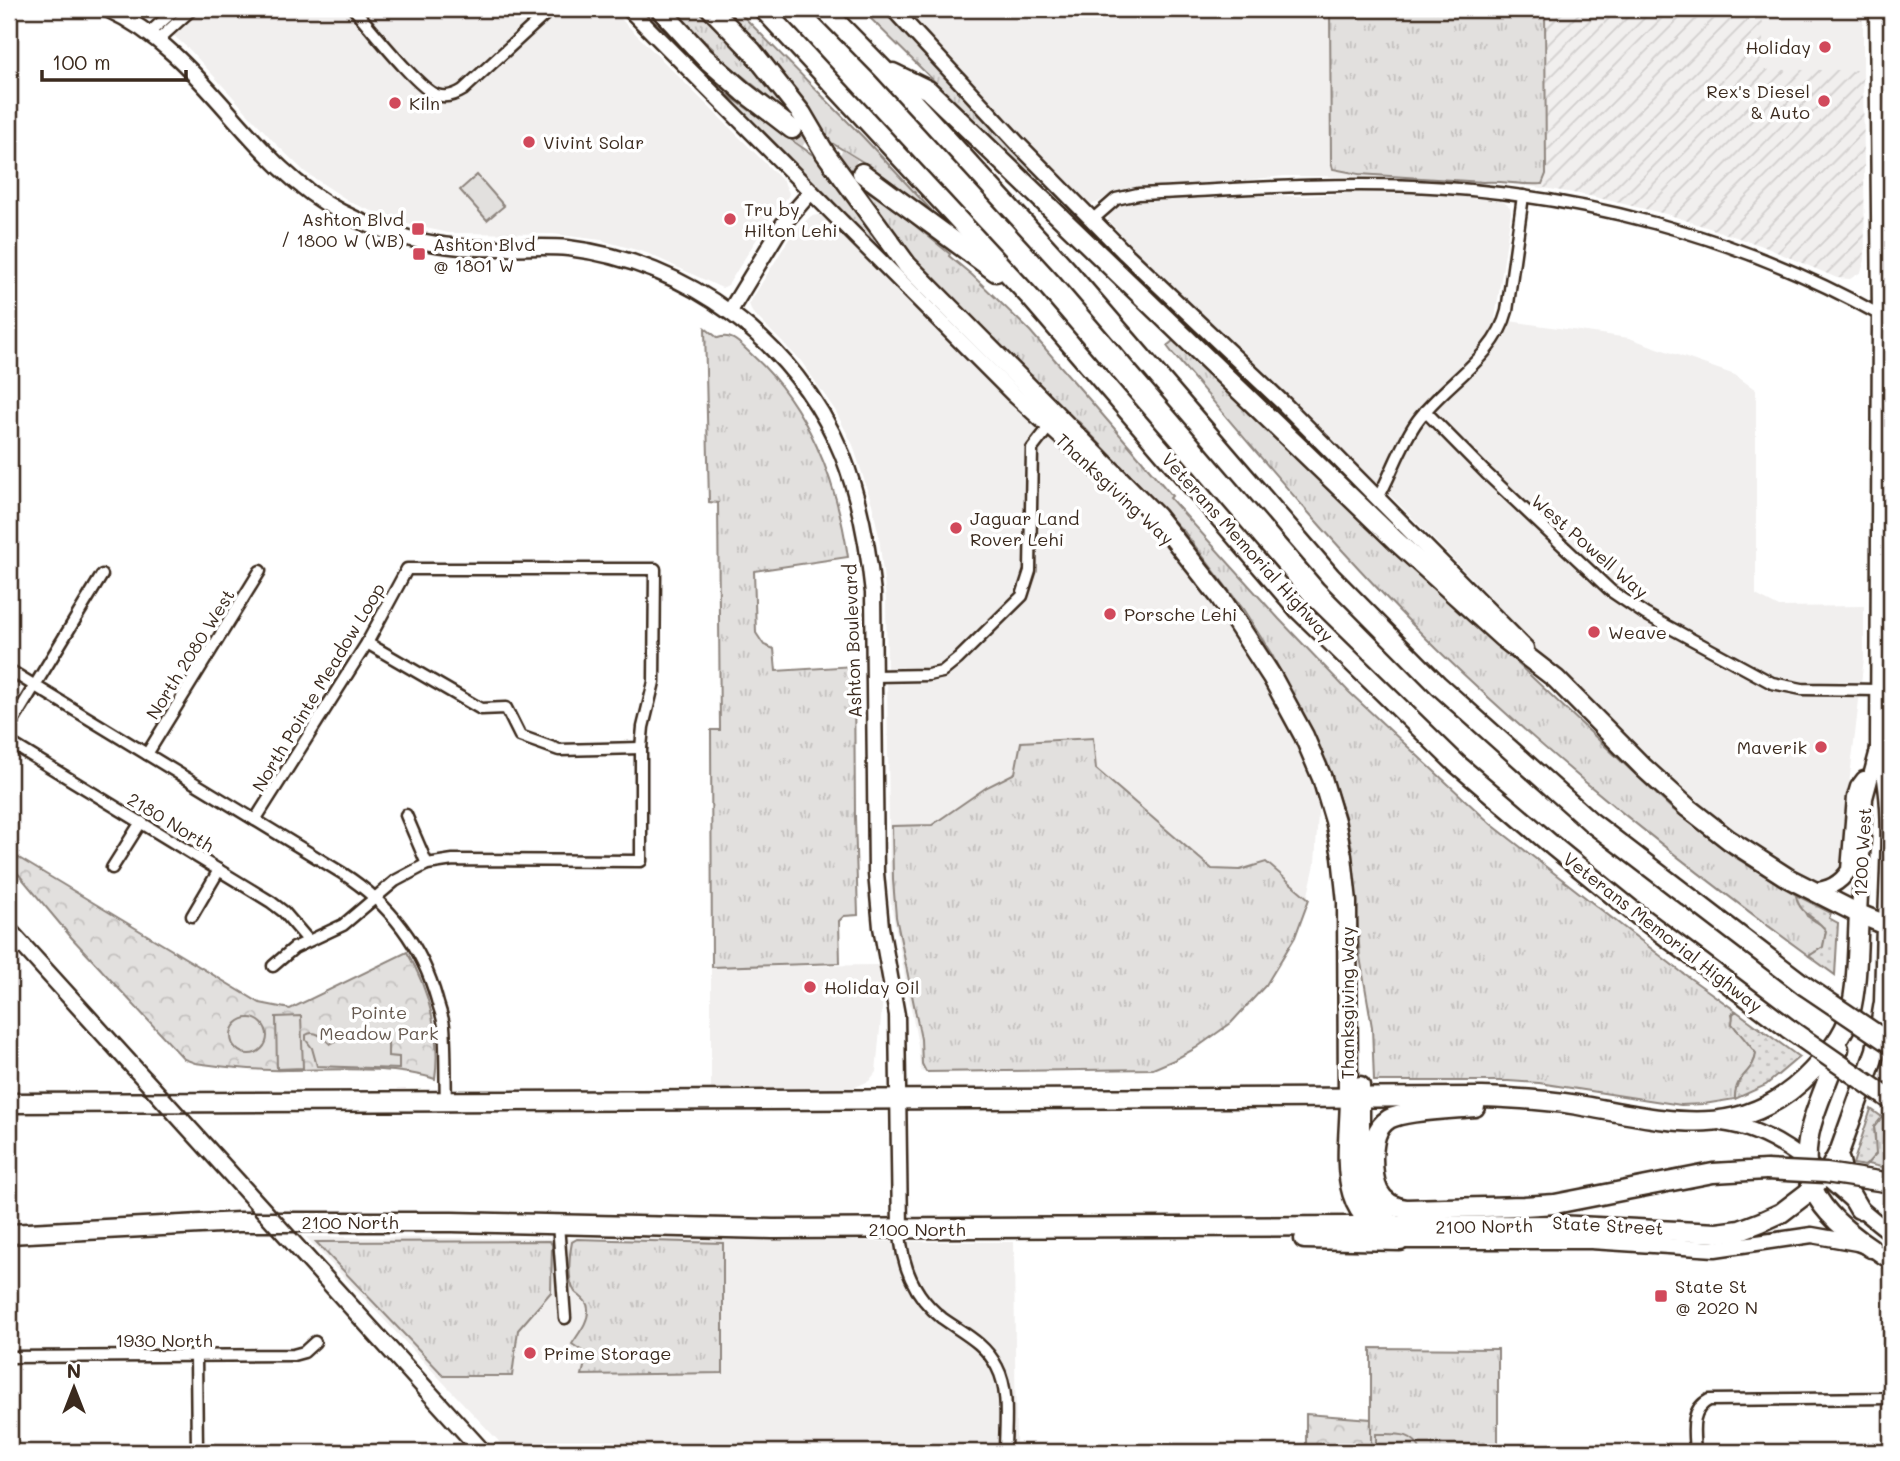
<svg xmlns="http://www.w3.org/2000/svg" width="1900" height="1461" viewBox="0 0 1900 1461" font-family="Mali,sans-serif">
  <defs>
    <pattern id="industrial-furrows" width="10" height="10" patternUnits="userSpaceOnUse" patternTransform="scale(1.75)"><rect width="10" height="10" fill="#f1efee"/><path d="M-1 1l2-2M0 10L10 0M9 11l2-2" fill="none" stroke="#d0cdcc"/></pattern>
    <pattern id="grass-tufts" width="24" height="20" patternUnits="userSpaceOnUse" patternTransform="scale(1.75)"><rect width="24" height="20" fill="#e2e0de"/><path d="M3 7l-1-3M5 7V3M7 7l1-3M15 17l-1-3M17 17v-4M19 17l1-3" fill="none" stroke="#c3c0be"/></pattern>
    <pattern id="park-crowns" width="20" height="18" patternUnits="userSpaceOnUse" patternTransform="scale(1.75)"><rect width="20" height="18" fill="#e2e0de"/><path d="M2 6a3 3 0 1 1 6 0M12 15a3 3 0 1 1 6 0" fill="none" stroke="#c3c0be"/></pattern>
    <pattern id="garden-dots" width="8" height="8" patternUnits="userSpaceOnUse" patternTransform="scale(1.75)"><rect width="8" height="8" fill="#e2e0de"/><path d="M2 2h.1M6 6h.1" fill="none" stroke="#c3c0be" stroke-width="1.8" stroke-linecap="round"/></pattern>
  </defs>
  <rect width="100%" height="100%" fill="#fff"/>
  <filter id="ink" filterUnits="userSpaceOnUse"><feTurbulence type="fractalNoise" baseFrequency=".0143" numOctaves="2"/><feDisplacementMap in="SourceGraphic" scale="14" xChannelSelector="R" yChannelSelector="G"/><feConvolveMatrix kernelMatrix="1 2 1 2 8 2 1 2 1" color-interpolation-filters="sRGB"/></filter>
  <g filter="url(#ink)">
    <g fill="#f1efee">
      <polygon points="135,9 611,9 784,182 789,193 788,197 773,213 728,285 722,288 647,253 601,240 553,234 449,233 402,223 352,203 305,172 276,144 190,50 173,35"/>
      <polygon points="907,9 1545,9 1546,174 1544,188 1439,177 1284,176 1218,183 1129,188 1114,192 1097,203 1089,204 1085,202 1043,161"/>
      <polygon points="1763,9 1863,9 1863,70 1762,70"/>
      <polygon points="1391,190 1471,195 1501,200 1510,207 1511,212 1495,319 1629,338 1735,375 1756,390 1756,595 1779,607 1864,606 1864,658 1849,785 1845,853 1841,869 1832,879 1820,882 1805,879 1760,853 1700,809 1651,765 1517,629 1492,599 1394,499 1363,472 1170,289 1108,220 1110,211 1116,205 1138,199 1202,196 1307,196"/>
      <polygon points="819,215 826,217 991,383 1145,525 1181,564 1238,638 1265,681 1310,772 1319,796 1315,864 1304,913 1281,963 1266,985 1231,1023 1196,1048 1153,1069 922,1072 920,1068 918,1045 890,899 886,599 879,536 872,504 853,445 835,410 801,361 752,312 749,304 792,234 811,216"/>
      <polygon points="878,965 883,997 876,1072 869,1081 853,1088 711,1089 711,967"/>
      <polygon points="306,1237 1014,1242 1016,1452 509,1452"/>
    </g>
    <polygon fill="url(#industrial-furrows)" points="1545,9 1763,9 1763,70 1863,70 1865,260 1861,272 1850,279 1837,278 1760,245 1670,215 1590,196 1544,188 1546,174"/>
    <g fill="url(#grass-tufts)" stroke="#8e857e" stroke-width="2">
      <polygon points="638,9 645,9 700,69 728,95 820,160 863,223 896,265 895,267"/>
      <polygon points="670,9 700,9 732,41 790,115 712,51 713,49"/>
      <polygon points="719,9 736,9 863,137 932,211 863,162 822,137"/>
      <path d="M861 9H884C948 73 1005 143 1068 207 1174 313 1285 414 1390 521L1081 226Z"/>
      <path d="M1330 9H1545L1546 174 1542 184C1522 186 1503 180 1483 182L1359 174 1333 169 1331 162Z"/>
      <path d="M854 183 890 205 950 254 949 256 972 275 1030 331 1133 450 1172 496 1170 498 1279 619 1349 692 1491 824 1680 971 1736 1011 1732 1014 1736 1029 1743 1035 1756 1053C1755 1071 1734 1079 1735 1099L1704 1104 1681 1105 1539 1083 1508 1081H1374L1372 1027 1360 957 1351 843 1345 816 1331 775 1301 711 1272 655 1243 609 1185 533 1079 422 1057 409 912 262Z"/>
      <path d="M705 328 718 338C732 333 740 344 750 353 808 405 837 481 848 557L754 571 756 633 764 645 774 649 776 671 854 666 855 818 858 915 844 916 839 921 840 963 712 967 711 730H720L718 503 709 502Z"/>
      <path d="M1174 340 1671 808 1733 856 1796 895 1807 916 1823 926 1826 931 1823 947 1809 956C1679 861 1554 762 1438 650 1344 558 1259 456 1174 355L1167 346Z"/>
      <polygon points="1093,738 1096,769 1212,869 1240,870 1266,862 1309,899 1295,937 1266,985 1231,1023 1196,1048 1174,1060 1153,1069 926,1072 922,1064 921,1039 896,917 893,880 892,826 932,825 987,787 1015,773 1021,742"/>
      <path d="M1882 1117 1891 1124V1169L1867 1164C1877 1154 1876 1141 1874 1127Z"/>
      <path d="M577 1239 723 1243V1373L582 1375 586 1359 582 1351 572 1344C578 1334 589 1322 588 1309 588 1301 580 1297 575 1292 567 1281 569 1255 572 1242Z"/>
      <polygon points="550,1241 552,1245 551,1292 518,1330 512,1376 444,1376 316,1242"/>
      <polygon points="1371,1348 1498,1349 1498,1452 1371,1452"/>
    </g>
    <g fill="url(#park-crowns)" stroke="#8e857e" stroke-width="2">
      <path d="M9 852 260 1003 290 1009 407 952C429 989 441 1037 435 1079 392 1065 331 1070 286 1070 256 1071 224 1067 195 1063L184 1059 71 937 9 863Z"/>
      <polygon points="1306,1414 1371,1419 1371,1452 1306,1452"/>
    </g>
    <g fill="url(#garden-dots)" stroke="#8e857e" stroke-width="2">
      <path d="M1796 895 1831 913 1829 918 1838 923 1835 975 1809 956 1823 947 1826 931C1817 916 1799 916 1796 895Z"/>
      <path d="M1736 1011 1799 1057 1766 1085 1735 1099C1734 1074 1755 1073 1756 1053L1732 1024 1733 1014Z"/>
      <polygon points="1871,1109 1882,1117 1874,1127 1876,1154 1865,1166 1853,1164"/>
    </g>
    <g fill="#e2e0de" stroke="#8e857e" stroke-width="2">
      <polygon points="477,175 504,206 487,220 460,190"/>
      <polygon points="301,1016 303,1068 277,1069 276,1017"/>
      <circle cx="249" cy="1036" r="18"/>
      <path d="M360 1028 384 1034 388 1043V1056L399 1057V1069L317 1066 312 1048 306 1040V1035C315 1029 324 1038 330 1044Z"/>
      <path d="M1376 1434C1395 1434 1415 1431 1421 1452H1376Z"/>
    </g>
    <g fill="none" stroke-linecap="round" stroke-linejoin="round">
      <polyline stroke="#d8d4d2" stroke-width="18" stroke-dasharray="18 9" stroke-linecap="butt" points="792,129 862,173"/>
      <defs>
        <g id="street">
          <path d="M354 9C369 26 419 90 437 95 446 98 455 95 463 90L551 9"/>
          <polyline points="149,33 176,9"/>
          <polyline points="158,40 192,9"/>
          <path d="M1092 220 1116 199 1138 194C1230 190 1321 182 1413 186 1577 193 1737 235 1880 315"/>
          <polyline points="1425,411 1486,473 1611,591 1645,614 1772,683 1802,689 1879,690"/>
          <path d="M1378 498C1392 473 1401 443 1418 420 1445 383 1495 358 1507 311L1523 196"/>
          <polyline points="367,643 481,709 506,708 520,736 559,750 641,748"/>
          <path d="M9 670 342 873C389 903 422 946 437 1000 439 1008 443 1017 444 1026 446 1051 445 1077 446 1102"/>
          <polyline points="874,676 928,675 942,672 958,659 1022,596 1030,571 1032,449 1049,427"/>
          <polyline points="9,728 102,575"/>
          <polyline points="9,742 271,902 284,912 308,940"/>
          <polyline points="147,754 260,571"/>
          <polyline points="406,815 427,864"/>
          <polyline points="255,820 367,643 407,569 655,569 654,682 643,727 641,748 641,861 453,860 427,864 395,881 343,925 294,948 273,966"/>
          <polyline points="112,868 141,822"/>
          <polyline points="192,916 219,870"/>
          <polyline points="558,1224 565,1318"/>
          <path d="M900 1229C901 1264 914 1296 942 1318 963 1333 985 1343 997 1367 1010 1391 1005 1426 1005 1452"/>
          <polyline points="196,1356 197,1452"/>
          <polyline points="9,1357 293,1355 304,1352 315,1342"/>
          <path d="M1695 1452C1694 1433 1689 1410 1709 1400L1891 1398"/>
        </g>
        <g id="secondary">
          <path d="M107 9C205 53 247 163 341 212 384 234 429 247 478 248 508 249 538 245 568 248 687 262 796 342 842 454 860 499 868 545 873 593L876 873 881 927 897 1015 900 1229"/>
          <polyline points="629,9 1013,394 1120,491"/>
          <polyline points="893,9 1018,144 1125,253 1284,404 1526,648"/>
          <polyline points="730,311 783,224 811,192"/>
          <path d="M1878 750C1895 799 1887 872 1886 924"/>
          <path d="M1810 890C1826 891 1840 884 1849 870L1855 797 1858 787 1864 779"/>
          <polyline points="1859,914 1865,798 1878,750 1880,315 1877,9"/>
          <path d="M1348 1098C1347 1156 1331 1219 1400 1241H1591L1715 1249 1812 1235 1857 1243 1871 1248 1891 1262"/>
          <path d="M1722 1123C1792 1132 1837 1194 1891 1233"/>
        </g>
        <g id="highway">
          <polyline points="660,9 704,57 744,92 792,129"/>
          <polyline points="711,9 752,51 802,114 825,153 907,265 1156,516 1220,597 1272,677 1304,736 1322,778 1335,821 1342,856 1347,902 1348,1098"/>
          <polyline points="763,9 1030,297 1299,610 1457,764 1553,846 1639,916 1789,1029"/>
          <polyline points="824,9 883,69 1066,269 1331,577 1438,685 1591,822 1805,986"/>
          <polyline points="893,73 928,90 1396,541 1503,638 1556,679 1644,768 1688,808 1729,840 1788,878 1859,914 1891,927"/>
          <polyline points="862,173 996,272"/>
          <path d="M1839 1049C1821 1105 1782 1161 1829 1213 1841 1227 1856 1238 1871 1248"/>
          <path d="M1360 1086V1177C1362 1201 1375 1218 1398 1226"/>
          <path d="M9 1103 1482 1097C1515 1098 1546 1100 1578 1105 1665 1120 1743 1145 1812 1071 1827 1055 1844 1036 1850 1014 1858 982 1857 947 1859 914"/>
          <path d="M1475 1107C1454 1109 1405 1110 1389 1119 1375 1128 1374 1142 1373 1157 1373 1183 1377 1205 1406 1209L1524 1206 1555 1204 1713 1173 1766 1170"/>
          <polyline points="1840,1161 1845,1185 1859,1209"/>
          <polyline points="9,1234 239,1222 452,1222 773,1229 1557,1225 1717,1233 1740,1230 1761,1222 1781,1213 1806,1194 1828,1172 1840,1150 1876,1050 1884,1002 1886,924"/>
          <polyline points="1304,1239 1400,1241"/>
        </g>
      </defs>
      <use href="#street" stroke="#3b2a1e" stroke-width="15"/>
      <use href="#secondary" stroke="#3b2a1e" stroke-width="19"/>
      <use href="#highway" stroke="#3b2a1e" stroke-width="23"/>
      <use href="#street" stroke="#fff" stroke-width="10"/>
      <use href="#secondary" stroke="#fff" stroke-width="14"/>
      <use href="#highway" stroke="#fff" stroke-width="18"/>
      <g stroke="#3b2a1e" stroke-width="2.5">
        <polyline points="9,917 495,1452"/>
        <polyline points="9,943 471,1452"/>
      </g>
      <defs>
        <g id="highway-bridge">
          <polyline points="1805,986 1891,1044"/>
          <polyline points="1789,1029 1891,1100"/>
          <polyline points="1766,1170 1826,1173 1885,1182"/>
        </g>
      </defs>
      <use href="#highway-bridge" stroke="#3b2a1e" stroke-width="23" stroke-linecap="butt"/>
      <use href="#highway-bridge" stroke="#fff" stroke-width="18"/>
    </g>
  </g>
  <g fill="#d1495b" stroke="#fff" stroke-width="2.5">
    <circle cx="1825" cy="47" r="7"/>
    <circle cx="1824" cy="101" r="7"/>
    <circle cx="395" cy="103" r="7"/>
    <circle cx="529" cy="142" r="7"/>
    <circle cx="730" cy="219" r="7"/>
    <rect x="411" y="222" width="14" height="14" rx="3.5"/>
    <rect x="412" y="247" width="14" height="14" rx="3.5"/>
    <circle cx="956" cy="528" r="7"/>
    <circle cx="1110" cy="614" r="7"/>
    <circle cx="1594" cy="632" r="7"/>
    <circle cx="1821" cy="747" r="7"/>
    <circle cx="810" cy="987" r="7"/>
    <rect x="1654" y="1289" width="14" height="14" rx="3.5"/>
    <circle cx="530" cy="1353" r="7"/>
  </g>
  <g text-anchor="middle" dominant-baseline="central" stroke-width="7" stroke-linejoin="round" paint-order="stroke">
    <g font-size="18" fill="#3b2a1e" stroke="#fff" text-anchor="start">
      <text x="1811" y="47" text-anchor="end">Holiday</text>
      <text x="1810" y="91" text-anchor="end">Rex's Diesel<tspan x="1810" dy="21">&amp; Auto</tspan></text>
      <text x="409" y="103">Kiln</text>
      <text x="543" y="142">Vivint Solar</text>
      <text x="744" y="209">Tru by<tspan x="744" dy="21">Hilton Lehi</tspan></text>
      <text x="404" y="219" text-anchor="end">Ashton Blvd<tspan x="404" dy="21">/ 1800 W (WB)</tspan></text>
      <text x="433" y="244">Ashton Blvd<tspan x="433" dy="21">@ 1801 W</tspan></text>
      <text x="970" y="518">Jaguar Land<tspan x="970" dy="21">Rover Lehi</tspan></text>
      <text x="1124" y="614">Porsche Lehi</text>
      <text x="1608" y="632">Weave</text>
      <text x="1807" y="747" text-anchor="end">Maverik</text>
      <text x="824" y="987">Holiday Oil</text>
      <text x="1675" y="1286">State St<tspan x="1675" dy="21">@ 2020 N</tspan></text>
      <text x="544" y="1353">Prime Storage</text>
    </g>
    <g font-size="18" fill="#3b2a1e" stroke="#fff">
      <text transform="translate(1115 489) rotate(43)">Thanksgiving Way</text>
      <text transform="translate(1590 546) rotate(41)">West Powell Way</text>
      <text transform="translate(1248 547) rotate(48)">Veterans Memorial Highway</text>
      <text transform="translate(852 641) rotate(-92)">Ashton Boulevard</text>
      <text transform="translate(190 654) rotate(-58)">North 2080 West</text>
      <text transform="translate(318 687) rotate(-59)">North Pointe Meadow Loop</text>
      <text transform="translate(171 822) rotate(31)">2180 North</text>
      <text transform="translate(1862 852) rotate(-87)">1200 West</text>
      <text transform="translate(1663 932) rotate(38)">Veterans Memorial Highway</text>
      <text transform="translate(1347 1003) rotate(-90)">Thanksgiving Way</text>
      <text x="350" y="1222">2100 North</text>
      <text transform="translate(1608 1225) rotate(3)">State Street</text>
      <text transform="translate(1484 1226) rotate(-1)">2100 North</text>
      <text x="917" y="1229">2100 North</text>
      <text x="164" y="1340">1930 North</text>
    </g>
    <g font-size="18" fill="#65584e" stroke="#fff">
      <text x="379" y="1012">Pointe<tspan x="379" dy="21">Meadow Park</tspan></text>
    </g>
  </g>
  <rect width="1900" height="1461" fill="none" stroke="#fff" stroke-width="35"/>
  <rect x="18" y="18" width="1865" height="1426" fill="none" stroke="#3b2a1e" stroke-width="2.5" filter="url(#ink)"/>
  <g transform="translate(74 1388)" stroke="#ffffff" stroke-width="5" paint-order="stroke">
  <path d="M0-5L12 26L0 18L-12 26Z" fill="#3b2a1e"/>
  <text y="-10" font-size="19" font-weight="bold" text-anchor="middle" fill="#3b2a1e">N</text>
  </g>
  <path d="M42 70v10h144v-10" fill="none" stroke="#3b2a1e" stroke-width="3.5"/>
  <text x="52" y="70" font-size="21" fill="#3b2a1e" stroke="#ffffff" stroke-width="5" paint-order="stroke">100 m</text>
</svg>
